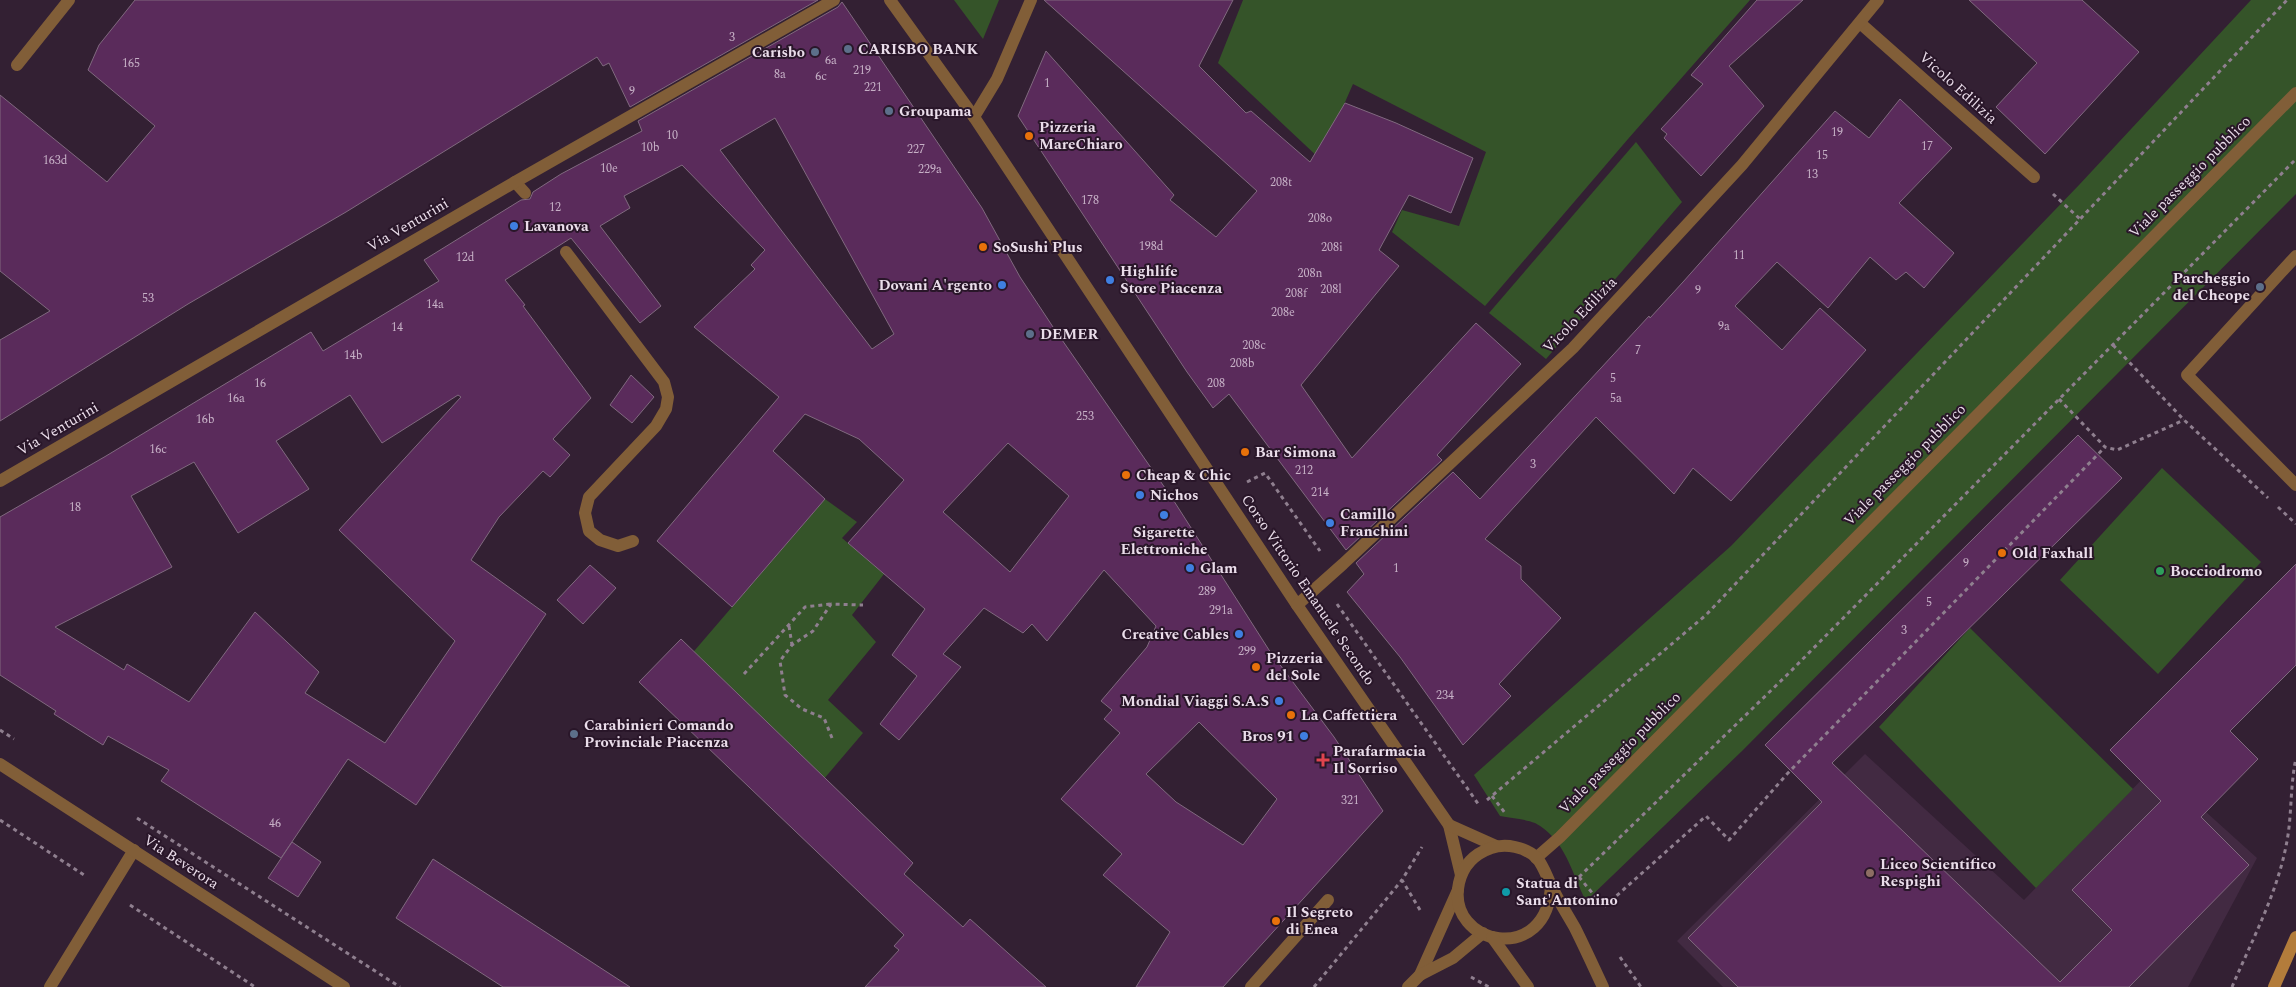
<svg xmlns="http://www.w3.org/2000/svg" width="2296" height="987" viewBox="0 0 2296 987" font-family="Spectral,serif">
  <rect width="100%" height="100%" fill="#332033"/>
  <polygon fill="#422a42" points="1865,754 2024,900 2155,766 2257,858 2188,987 1723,987 1677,941"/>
  <g fill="#355429">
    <polygon points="954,0 999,0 983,39"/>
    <polygon points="1243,0 1750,0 1628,139 1485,306 1392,232 1402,210 1459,226 1486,152 1353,84 1320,159 1218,63"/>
    <path d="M2251 0H2296V194L1742 751 1586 901C1571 872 1566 840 1535 823 1525 819 1510 818 1500 816L1474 775 1731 546 2079 185Z"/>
    <polygon points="1636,142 1682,202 1546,359 1489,313"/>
    <polygon points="2162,468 2261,562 2158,674 2060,580"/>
    <polygon points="825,499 857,522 842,538 884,574 852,615 876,642 828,700 863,733 823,780 689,657"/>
    <polygon points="1970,628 2133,789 2036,888 1879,727"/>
  </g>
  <g fill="#5a2b5b" stroke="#80697f" fill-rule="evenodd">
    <polygon points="135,0 818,0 630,107 609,63 603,66 597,57 346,212 188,304 0,421 0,340 50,311 0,271 0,95 107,182 155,126 88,70 99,45"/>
    <polygon points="1044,0 1233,0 1199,66 1246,113 1251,111 1310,162 1345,103 1396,123 1473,158 1451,213 1409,195 1379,250 1399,266 1301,385 1352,458 1476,323 1521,364 1437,455 1442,460 1346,550 1229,394 1213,408 1187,372 1018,116 1046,51 1174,195 1170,200 1216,237 1257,191"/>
    <polygon points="1757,0 1803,0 1729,66 1764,106 1701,176 1664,138 1667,134 1661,129 1703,84 1691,75"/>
    <polygon points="1969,0 2082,0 2139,52 2045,154 1996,107 2037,63"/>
    <path d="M842 2 982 208 1020 277 1053 327 1172 498 1269 650 1334 737 1383 811 1223 987H1136L1170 932 1103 875 1122 854 1061 799 1120 733 1104 719 1112 710 1101 701 1147 647 1156 626 1104 570 1047 641 1032 624 1023 633 984 608 943 654 961 667 899 740 880 724 917 676 892 655 925 609 848 543 904 480 859 439 805 414 773 451 825 499 732 607 657 541 779 397 694 327 755 269 751 265 765 250 682 165 624 196 630 208 600 226 661 306 640 323 571 238 505 280 525 305 523 306 591 398 553 439 570 455 550 477 543 471 499 517 471 560 546 614 416 805 348 759 281 858 161 781 169 770 108 736 103 745 54 714 56 711 0 675V517L106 456 311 332 323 351 439 281 424 260 521 200 530 199 533 192 561 174 642 131 638 121 838 7ZM775 118 894 334 872 349 720 150ZM350 395 382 443 458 395 461 397 339 530 455 641 385 743 305 693 319 672 255 612 189 702 127 664 124 670 55 627 172 567 131 496 194 462 238 533 309 489 276 441ZM1008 443 1069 496 1010 572 943 512ZM1199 722 1277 799 1243 845 1176 802 1146 774Z"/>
    <polygon points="1900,99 1952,148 1899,203 1954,253 1924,288 1906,272 1896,280 1870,257 1828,308 1777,262 1735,306 1782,350 1820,308 1866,350 1731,501 1693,468 1674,494 1596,417 1485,539 1521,566 1521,579 1561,618 1499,684 1511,696 1463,745 1400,657 1347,592 1364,574 1356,563 1453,472 1480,499 1649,316 1650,318 1683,282 1835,111 1869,138"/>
    <polygon points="631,375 654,397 632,423 610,405"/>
    <polygon points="2078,435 2122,478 1832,763 2060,982 2112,930 2072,890 2161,801 2110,750 2296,564 2296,665 2230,731 2258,759 2201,817 2249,865 2129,987 1738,987 1688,938 1822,802 1765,745"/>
    <polygon points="590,565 616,588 583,624 557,600"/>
    <polygon points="681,639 913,863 904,874 963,927 970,919 1046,987 865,987 899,950 894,946 904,935 639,682"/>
    <polygon points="292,842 321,862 298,897 268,878"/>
    <polygon points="433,859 630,987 503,987 396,918"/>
  </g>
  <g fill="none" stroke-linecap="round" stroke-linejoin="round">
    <g stroke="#8f7f8f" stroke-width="3" stroke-dasharray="4 4" stroke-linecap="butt">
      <polyline points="2053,194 2080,219"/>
      <polyline points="2113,345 2184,420 2268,498"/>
      <polyline points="2059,399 2105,447 2117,450 2184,420"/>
      <polyline points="1247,482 1265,473 1320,551"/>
      <polyline points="2278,507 2296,524"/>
      <polyline points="1337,604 1479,805"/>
      <polyline points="789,626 792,645"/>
      <polyline points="744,674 805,607 830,604"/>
      <polyline points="0,730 14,739"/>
      <polyline points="832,738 824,718 802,709 785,695 780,661 792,645 813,631 831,604 863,605"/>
      <polyline points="1492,796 1505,813"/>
      <polyline points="1487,800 1706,615 2287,0"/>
      <polyline points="137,818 400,987"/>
      <polyline points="0,820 87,877"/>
      <polyline points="1579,877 1789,673 2296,159"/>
      <polyline points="1579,877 1604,907 1706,816 1729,840 1787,774 2105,447"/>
      <polyline points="130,905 255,987"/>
      <polyline points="1420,910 1402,880 1422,847"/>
      <polyline points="1620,957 1641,987"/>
      <polyline points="1471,977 1489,987"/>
      <polyline points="1314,987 1402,880"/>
      <path d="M2232 987C2252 940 2278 892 2287 841 2292 814 2290 786 2296 758"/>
    </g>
    <g stroke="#815e38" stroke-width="12">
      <polyline points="515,182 525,193"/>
      <polyline points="566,252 664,382 668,397 666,409 656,426 589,497 585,513 589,531 600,540 618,546 633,541"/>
      <polyline points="2296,256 2187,375 2296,485"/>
      <polyline points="50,987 134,850"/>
      <polyline points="1251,987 1328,900"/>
    </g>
    <polyline stroke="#815e38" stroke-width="12" points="1536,858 1560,837 2296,93"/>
    <g stroke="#815e38" stroke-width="12">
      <polyline points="890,0 974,117 1297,605 1449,825 1461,875"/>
      <polyline points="1860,23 2034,177"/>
      <polyline points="17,65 69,0"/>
      <polyline points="1297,605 1343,564 1573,348 1742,165 1878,0"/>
      <polyline points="0,764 344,987"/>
      <polyline points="1449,825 1496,846"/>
      <polyline points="1420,975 1458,890"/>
      <polyline points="1408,987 1420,975 1453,958 1483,933"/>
    </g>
    <g stroke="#815e38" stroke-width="12">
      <polyline points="974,117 997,79 1031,0"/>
      <polyline points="0,481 515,182 834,0"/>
      <path d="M1551 884C1549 967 1445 946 1459 883 1463 865 1474 854 1491 848 1506 843 1525 847 1537 858 1544 867 1546 875 1551 885 1558 900 1567 914 1575 928 1585 948 1594 968 1603 987"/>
      <polyline points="1492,937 1528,987"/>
    </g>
    <polyline stroke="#b37c3b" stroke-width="12" points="2274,987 2296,937"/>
  </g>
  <g fill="#5c6f8a" stroke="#291629" stroke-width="2">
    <circle cx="848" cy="49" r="5"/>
    <circle cx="815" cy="52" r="5"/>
    <circle cx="889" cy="111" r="5"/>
    <circle cx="2260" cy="287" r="5"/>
    <circle cx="1030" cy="334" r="5"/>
    <circle cx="574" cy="734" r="5"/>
  </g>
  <g fill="#e8710a" stroke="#291629" stroke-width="2">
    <circle cx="1029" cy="136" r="5"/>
    <circle cx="983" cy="247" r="5"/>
    <circle cx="1245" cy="452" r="5"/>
    <circle cx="1126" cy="475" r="5"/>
    <circle cx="2002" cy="553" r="5"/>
    <circle cx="1256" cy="667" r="5"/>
    <circle cx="1291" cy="715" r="5"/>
    <circle cx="1276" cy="921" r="5"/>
  </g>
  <g fill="#3f7fe0" stroke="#291629" stroke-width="2">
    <circle cx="514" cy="226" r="5"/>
    <circle cx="1110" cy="280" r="5"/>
    <circle cx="1002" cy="285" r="5"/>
    <circle cx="1140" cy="495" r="5"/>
    <circle cx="1164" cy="515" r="5"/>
    <circle cx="1330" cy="523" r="5"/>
    <circle cx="1190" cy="568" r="5"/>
    <circle cx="1239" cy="634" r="5"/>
    <circle cx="1279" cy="701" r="5"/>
    <circle cx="1304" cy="736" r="5"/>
  </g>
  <circle fill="#2e9e5b" stroke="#291629" stroke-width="2" cx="2160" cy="571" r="5"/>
  <path fill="#e0444e" stroke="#291629" stroke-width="2" d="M1320.5 752.5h5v5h5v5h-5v5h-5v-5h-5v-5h5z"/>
  <circle fill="#8d6e63" stroke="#291629" stroke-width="2" cx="1870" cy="873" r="5"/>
  <circle fill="#0f9aa8" stroke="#291629" stroke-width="2" cx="1506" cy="892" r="5"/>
  <g text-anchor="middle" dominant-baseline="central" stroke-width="4" stroke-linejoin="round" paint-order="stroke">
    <g font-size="12" fill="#c6b0c6">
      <text x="732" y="37">3</text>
      <text x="831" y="60">6a</text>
      <text x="131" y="63">165</text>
      <text x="862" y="70">219</text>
      <text x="780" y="74">8a</text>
      <text x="821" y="76">6c</text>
      <text x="1047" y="83">1</text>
      <text x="873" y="87">221</text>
      <text x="632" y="91">9</text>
      <text x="1837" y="132">19</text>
      <text x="672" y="135">10</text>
      <text x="1927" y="146">17</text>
      <text x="650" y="147">10b</text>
      <text x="916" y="149">227</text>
      <text x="1822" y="155">15</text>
      <text x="55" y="160">163d</text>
      <text x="609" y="168">10e</text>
      <text x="930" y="169">229a</text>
      <text x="1812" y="174">13</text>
      <text x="1281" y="182">208t</text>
      <text x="1090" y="200">178</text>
      <text x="555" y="207">12</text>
      <text x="1320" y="218">208o</text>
      <text x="1151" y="246">198d</text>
      <text x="1332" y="247">208i</text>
      <text x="1739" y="255">11</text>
      <text x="465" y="257">12d</text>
      <text x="1310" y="273">208n</text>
      <text x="1331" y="289">208l</text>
      <text x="1698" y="290">9</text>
      <text x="1296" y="293">208f</text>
      <text x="148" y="298">53</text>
      <text x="435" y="304">14a</text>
      <text x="1283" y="312">208e</text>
      <text x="1724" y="326">9a</text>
      <text x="397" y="327">14</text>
      <text x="1254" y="345">208c</text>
      <text x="1638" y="350">7</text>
      <text x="353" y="355">14b</text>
      <text x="1242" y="363">208b</text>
      <text x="1613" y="378">5</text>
      <text x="260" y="383">16</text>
      <text x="1216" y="383">208</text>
      <text x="236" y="398">16a</text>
      <text x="1616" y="398">5a</text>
      <text x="1085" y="416">253</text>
      <text x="205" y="419">16b</text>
      <text x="158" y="449">16c</text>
      <text x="1533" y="464">3</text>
      <text x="1304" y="470">212</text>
      <text x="1320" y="492">214</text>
      <text x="75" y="507">18</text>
      <text x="1966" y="563">9</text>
      <text x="1396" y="568">1</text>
      <text x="1207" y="591">289</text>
      <text x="1929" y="602">5</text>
      <text x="1221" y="610">291a</text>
      <text x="1904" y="630">3</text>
      <text x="1247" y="651">299</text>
      <text x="1445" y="695">234</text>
      <text x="1350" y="800">321</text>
      <text x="275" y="823">46</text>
    </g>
    <g font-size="15" font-weight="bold" fill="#eaddea" stroke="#291629" text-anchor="start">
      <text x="858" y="49">CARISBO BANK</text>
      <text x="805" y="52" text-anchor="end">Carisbo</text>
      <text x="899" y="111">Groupama</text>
      <text x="1039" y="127">Pizzeria<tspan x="1039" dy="17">MareChiaro</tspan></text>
      <text x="524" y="226">Lavanova</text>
      <text x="993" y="247">SoSushi Plus</text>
      <text x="1120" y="271">Highlife<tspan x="1120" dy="17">Store Piacenza</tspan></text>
      <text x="2250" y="278" text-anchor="end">Parcheggio<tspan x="2250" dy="17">del Cheope</tspan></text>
      <text x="992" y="285" text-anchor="end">Dovani A'rgento</text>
      <text x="1040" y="334">DEMER</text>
      <text x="1255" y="452">Bar Simona</text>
      <text x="1136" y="475">Cheap &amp; Chic</text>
      <text x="1150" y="495">Nichos</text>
      <text x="1340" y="514">Camillo<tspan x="1340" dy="17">Franchini</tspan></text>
      <text x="1164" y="532" text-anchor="middle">Sigarette<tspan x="1164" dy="17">Elettroniche</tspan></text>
      <text x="2012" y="553">Old Faxhall</text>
      <text x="1200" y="568">Glam</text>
      <text x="2170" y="571">Bocciodromo</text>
      <text x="1229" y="634" text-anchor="end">Creative Cables</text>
      <text x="1266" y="658">Pizzeria<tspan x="1266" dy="17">del Sole</tspan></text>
      <text x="1269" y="701" text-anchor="end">Mondial Viaggi S.A.S</text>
      <text x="1301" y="715">La Caffettiera</text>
      <text x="584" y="725">Carabinieri Comando<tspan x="584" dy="17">Provinciale Piacenza</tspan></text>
      <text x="1294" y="736" text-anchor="end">Bros 91</text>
      <text x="1333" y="751">Parafarmacia<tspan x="1333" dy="17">Il Sorriso</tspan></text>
      <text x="1880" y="864">Liceo Scientifico<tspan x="1880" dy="17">Respighi</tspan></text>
      <text x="1516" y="883">Statua di<tspan x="1516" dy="17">Sant'Antonino</tspan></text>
      <text x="1286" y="912">Il Segreto<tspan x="1286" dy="17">di Enea</tspan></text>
    </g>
    <g font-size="15" fill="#eaddea" stroke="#291629">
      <text transform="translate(1958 88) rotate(42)">Vicolo Edilizia</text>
      <text transform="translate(2190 177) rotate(-45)">Viale passeggio pubblico</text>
      <text transform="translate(408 225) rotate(-30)">Via Venturini</text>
      <text transform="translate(1580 315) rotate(-46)">Vicolo Edilizia</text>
      <text transform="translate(58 429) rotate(-30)">Via Venturini</text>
      <text transform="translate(1905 465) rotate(-45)">Viale passeggio pubblico</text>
      <text transform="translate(1308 590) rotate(56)">Corso Vittorio Emanuele Secondo</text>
      <text transform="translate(1620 753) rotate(-45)">Viale passeggio pubblico</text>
      <text transform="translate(181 862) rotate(33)">Via Beverora</text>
    </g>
  </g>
</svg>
